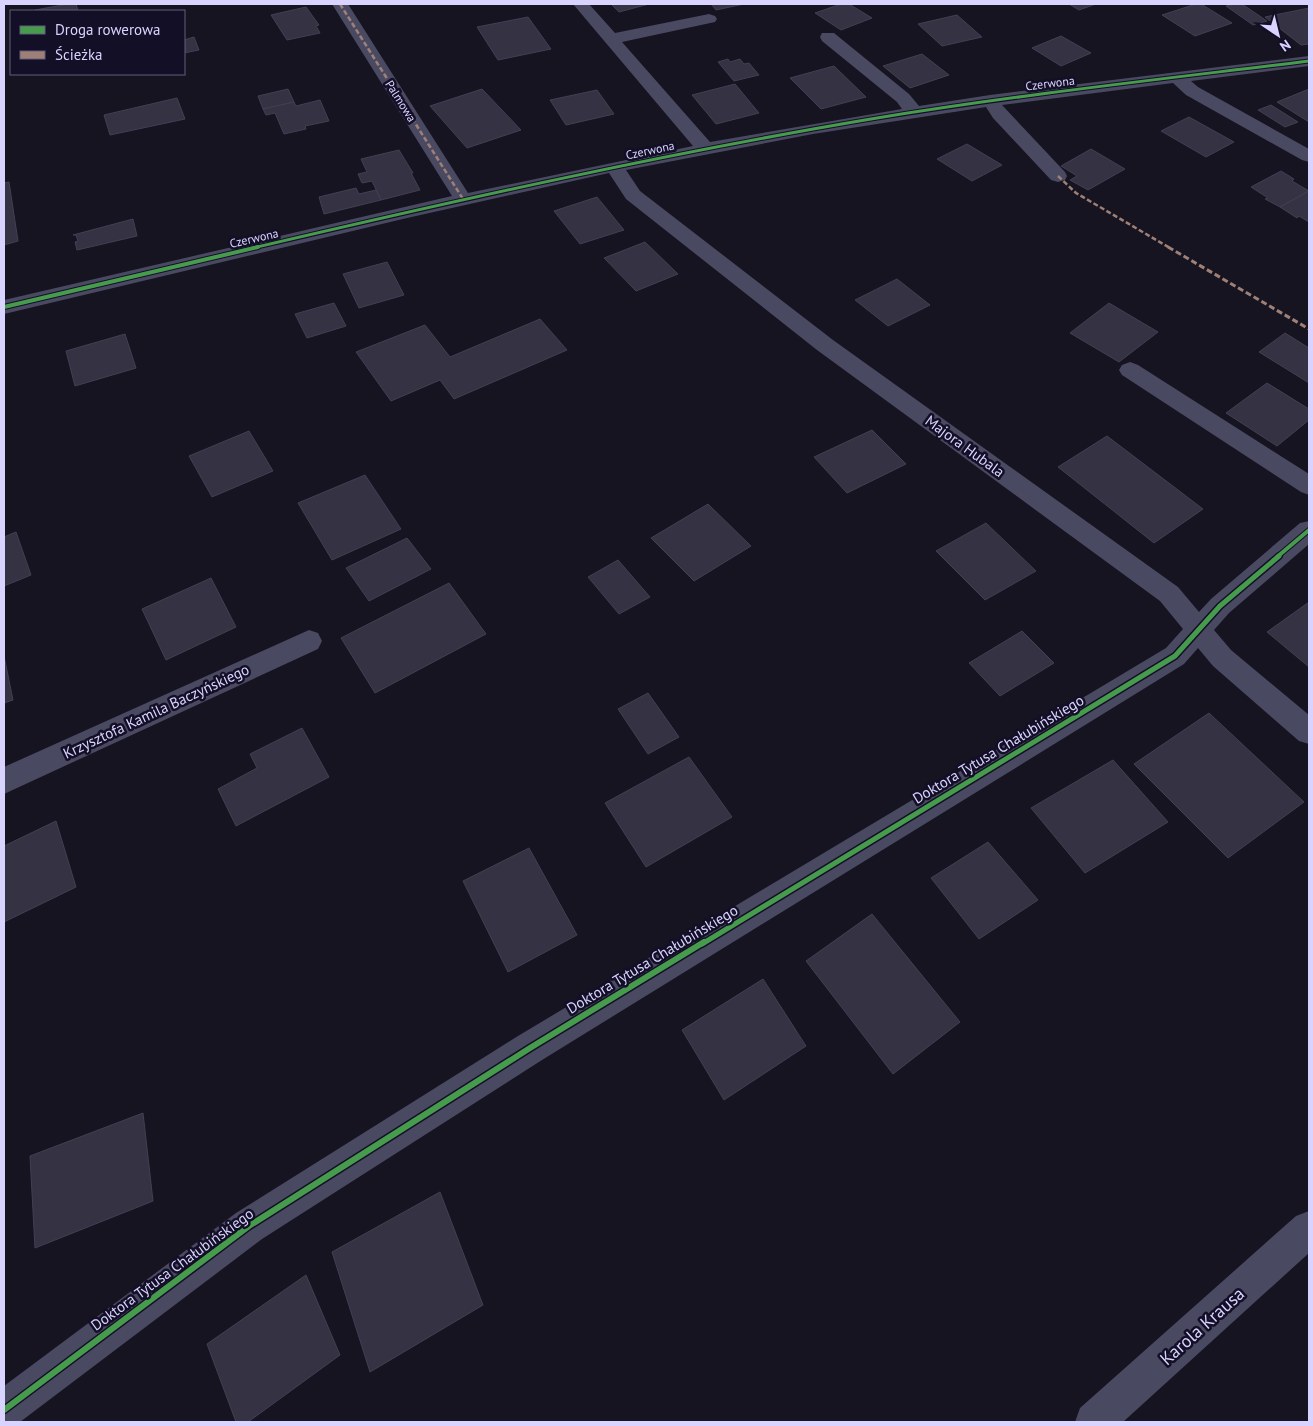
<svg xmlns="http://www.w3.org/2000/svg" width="1313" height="1426" viewBox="0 0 1313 1426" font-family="'PT Sans',sans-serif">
  <rect width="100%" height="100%" fill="#161421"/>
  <g fill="#343243" stroke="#433f54">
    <polygon points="68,4 76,4 78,11 35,11 35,10"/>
    <polygon points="611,4 649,4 619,12"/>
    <polygon points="711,4 744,4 716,10"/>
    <polygon points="841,4 849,4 872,18 841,30 815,13"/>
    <polygon points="1069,4 1096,4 1079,10"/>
    <polygon points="1196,4 1201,4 1232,23 1195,36 1162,15"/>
    <polygon points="1236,4 1242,4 1267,21 1253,25 1226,6"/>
    <polygon points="306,7 319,25 316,26 320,33 287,40 271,15"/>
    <polygon points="1309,8 1309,44 1301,45 1265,17"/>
    <polygon points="957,15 982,37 942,46 918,24"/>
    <polygon points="528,17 551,49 498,60 477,27"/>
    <polygon points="1061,36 1091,53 1061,66 1032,48"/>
    <polygon points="194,37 199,50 184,53 184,55 184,40"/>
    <polygon points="922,54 949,75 910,88 883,66"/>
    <polygon points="728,59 730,62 740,59 744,64 749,63 759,75 734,81 718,62"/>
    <polygon points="834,66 866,97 821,109 790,78"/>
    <polygon points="735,84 759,113 716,124 692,95"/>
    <polygon points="288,89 294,102 263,109 258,96"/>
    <polygon points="482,89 521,130 467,148 430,106"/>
    <polygon points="1309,89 1309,122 1277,102"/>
    <polygon points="597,90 614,114 566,125 550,100"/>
    <polygon points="177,98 185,119 110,135 104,115"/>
    <polygon points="320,100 329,121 305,126 306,129 284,134 275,113 266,115 263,109 294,102 296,106"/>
    <polygon points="1271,105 1298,122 1285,127 1258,110"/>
    <polygon points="1189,117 1234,142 1206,157 1161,131"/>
    <polygon points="967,144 1002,165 972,181 937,159"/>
    <polygon points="1091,149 1125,169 1088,190 1070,180 1077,176 1061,166"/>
    <polygon points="399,150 413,173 411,173 420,190 381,200 372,181 362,183 358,174 367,172 361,159"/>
    <polygon points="1281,171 1294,179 1292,181 1309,191 1280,207 1265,199 1268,198 1251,187"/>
    <polygon points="9,182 18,241 4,245 4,183"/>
    <polygon points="356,188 359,194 376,190 381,200 324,214 319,197"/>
    <polygon points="1309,191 1309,222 1299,216 1297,218 1280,207"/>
    <polygon points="597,197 624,230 580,244 554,211"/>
    <polygon points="133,219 137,236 77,250 75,242 78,241 76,235 73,235"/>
    <polygon points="645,242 678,274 636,291 604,258"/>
    <polygon points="387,262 404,295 359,308 343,274"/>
    <polygon points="897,279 930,305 888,326 855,300"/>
    <polygon points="334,303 346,326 307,338 295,314"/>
    <polygon points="1109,303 1158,332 1119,362 1070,333"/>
    <polygon points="540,319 567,350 454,399 440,380 391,401 356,352 425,325 450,357"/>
    <polygon points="1285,333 1309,348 1309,383 1259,352"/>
    <polygon points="125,334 136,368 75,386 66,351"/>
    <polygon points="1267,383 1309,409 1309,420 1277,446 1226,413"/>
    <polygon points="872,430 906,464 847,493 814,457"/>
    <polygon points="249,431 273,471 212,497 189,456"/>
    <polygon points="1107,436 1203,509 1154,543 1058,467"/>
    <polygon points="365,475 401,529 332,560 298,503"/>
    <polygon points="708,504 751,546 694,581 651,538"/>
    <polygon points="986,523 1036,571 985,600 936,551"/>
    <polygon points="16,532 31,575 4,586 4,537"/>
    <polygon points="407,538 431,569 369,601 346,568"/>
    <polygon points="618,560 650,597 619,614 588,577"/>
    <polygon points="211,578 236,627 166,660 142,609"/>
    <polygon points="449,583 486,634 375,693 341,638"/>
    <polygon points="1309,602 1309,667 1267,632"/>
    <polygon points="1022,631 1054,663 1000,696 969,663"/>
    <polygon points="4,656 13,700 4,703"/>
    <polygon points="648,693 679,737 648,754 618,709"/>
    <polygon points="1209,713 1304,802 1228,858 1134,764"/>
    <polygon points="302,728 329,777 236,826 218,789 257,768 250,754"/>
    <polygon points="689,757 732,817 646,867 605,803"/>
    <polygon points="1113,760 1168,822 1085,873 1031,808"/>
    <polygon points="56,821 76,887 4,922 4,846"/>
    <polygon points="988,842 1038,900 979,939 931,878"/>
    <polygon points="529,848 577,935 508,972 463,881"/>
    <polygon points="872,914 960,1022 893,1074 806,961"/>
    <polygon points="763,979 806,1046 724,1100 682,1030"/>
    <polygon points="143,1113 153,1201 35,1248 30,1156"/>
    <polygon points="440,1192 483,1305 370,1372 332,1252"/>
    <polygon points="306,1275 340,1355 248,1422 236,1422 207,1344"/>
  </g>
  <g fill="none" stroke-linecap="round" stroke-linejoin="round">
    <g fill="#4a4962" fill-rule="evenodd">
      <polygon points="332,4 348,4 468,193 693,146 573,4 589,4 615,33 709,14 715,16 717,19 715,22 622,42 710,142 902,109 897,102 822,41 820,37 822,33 834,33 909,94 919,106 990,95 1309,56 1309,66 1191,81 1198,87 1309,149 1309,162 1302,160 1186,95 1173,83 1002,105 1065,172 1067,176 1065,180 1058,182 1051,180 993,118 986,107 813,134 626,170 640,191 833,340 1178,587 1199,612 1211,599 1300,523 1309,521 1309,544 1229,613 1214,630 1231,650 1309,715 1309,744 1299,741 1213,666 1198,648 1184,664 542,1060 262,1239 20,1422 4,1422 4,1386 236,1213 518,1036 1166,648 1183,629 1160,601 817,350 626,199 609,173 407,218 4,314 4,300 452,196"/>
      <polygon points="1130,362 1138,365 1309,474 1309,495 1301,492 1122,375 1119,370 1122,365"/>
      <polygon points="309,630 318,633 322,641 318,649 4,794 4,767"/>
      <polygon points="1309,1211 1309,1253 1123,1422 1075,1422 1080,1408 1296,1216"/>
    </g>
    <g stroke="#9e8076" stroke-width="2.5" stroke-dasharray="5 2.5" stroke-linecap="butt">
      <polyline points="340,4 463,199"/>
      <polyline points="1058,176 1076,193 1170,248"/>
    </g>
    <polyline stroke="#9e8076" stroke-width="3" stroke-dasharray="6 3" stroke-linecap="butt" points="1168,247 1309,329"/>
    <defs>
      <path id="cycleway-far3" d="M253 248C458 200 663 154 871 119 1016 95 1163 79 1309 61"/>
      <g id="cycleway-far2">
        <polyline points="4,307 258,247"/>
        <polyline points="1277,557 1309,530"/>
      </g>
      <polyline id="cycleway-far1" points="702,944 1175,656 1220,606 1279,556"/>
      <polyline id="cycleway" points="4,1410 249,1226 530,1048 704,942"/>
    </defs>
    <use href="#cycleway-far3" stroke="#130f26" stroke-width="5"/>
    <use href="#cycleway-far2" stroke="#130f26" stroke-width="6"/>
    <use href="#cycleway-far1" stroke="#130f26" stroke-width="8"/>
    <use href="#cycleway" stroke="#130f26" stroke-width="9"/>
    <use href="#cycleway-far3" stroke="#469c4c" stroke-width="3"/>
    <use href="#cycleway-far2" stroke="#469c4c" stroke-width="4"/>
    <use href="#cycleway-far1" stroke="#469c4c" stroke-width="5"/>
    <use href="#cycleway" stroke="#469c4c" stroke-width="6"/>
  </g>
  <g text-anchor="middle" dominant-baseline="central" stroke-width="5" stroke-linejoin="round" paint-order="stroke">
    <g font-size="12" fill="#d9d4ff" stroke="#130f26">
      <text transform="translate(1050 83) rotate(-7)">Czerwona</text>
      <text transform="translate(401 101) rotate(58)">Palmowa</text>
      <text transform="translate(650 150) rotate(-12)">Czerwona</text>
      <text transform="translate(254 238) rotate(-13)">Czerwona</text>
    </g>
    <g font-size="15" fill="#d9d4ff" stroke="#130f26">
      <text transform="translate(965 446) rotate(36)">Majora Hubala</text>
      <text transform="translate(156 711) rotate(-25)">Krzysztofa Kamila Baczyńskiego</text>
      <text transform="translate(998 749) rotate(-31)">Doktora Tytusa Chałubińskiego</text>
      <text transform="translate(652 959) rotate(-31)">Doktora Tytusa Chałubińskiego</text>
      <text transform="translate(172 1269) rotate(-36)">Doktora Tytusa Chałubińskiego</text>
    </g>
    <g font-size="18" fill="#d9d4ff" stroke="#130f26">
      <text transform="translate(1202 1326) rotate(-42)">Karola Krausa</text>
    </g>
  </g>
  <rect width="1313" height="1426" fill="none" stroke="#d9d4ff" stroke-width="10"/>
  <rect x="10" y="10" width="175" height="65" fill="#130f26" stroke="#625e7d"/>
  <rect x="20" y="26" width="25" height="8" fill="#469c4c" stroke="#625e7d"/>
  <text x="55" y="35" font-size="15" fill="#d9d4ff">Droga rowerowa</text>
  <rect x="20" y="51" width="25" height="8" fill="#9e8076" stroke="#625e7d"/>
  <text x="55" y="60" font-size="15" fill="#d9d4ff">Ścieżka</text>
  <g transform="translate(1278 35) rotate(145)" stroke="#130f26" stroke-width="4" paint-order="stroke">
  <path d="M0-4L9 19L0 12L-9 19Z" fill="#d9d4ff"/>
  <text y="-8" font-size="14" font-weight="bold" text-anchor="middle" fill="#d9d4ff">N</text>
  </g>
</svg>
